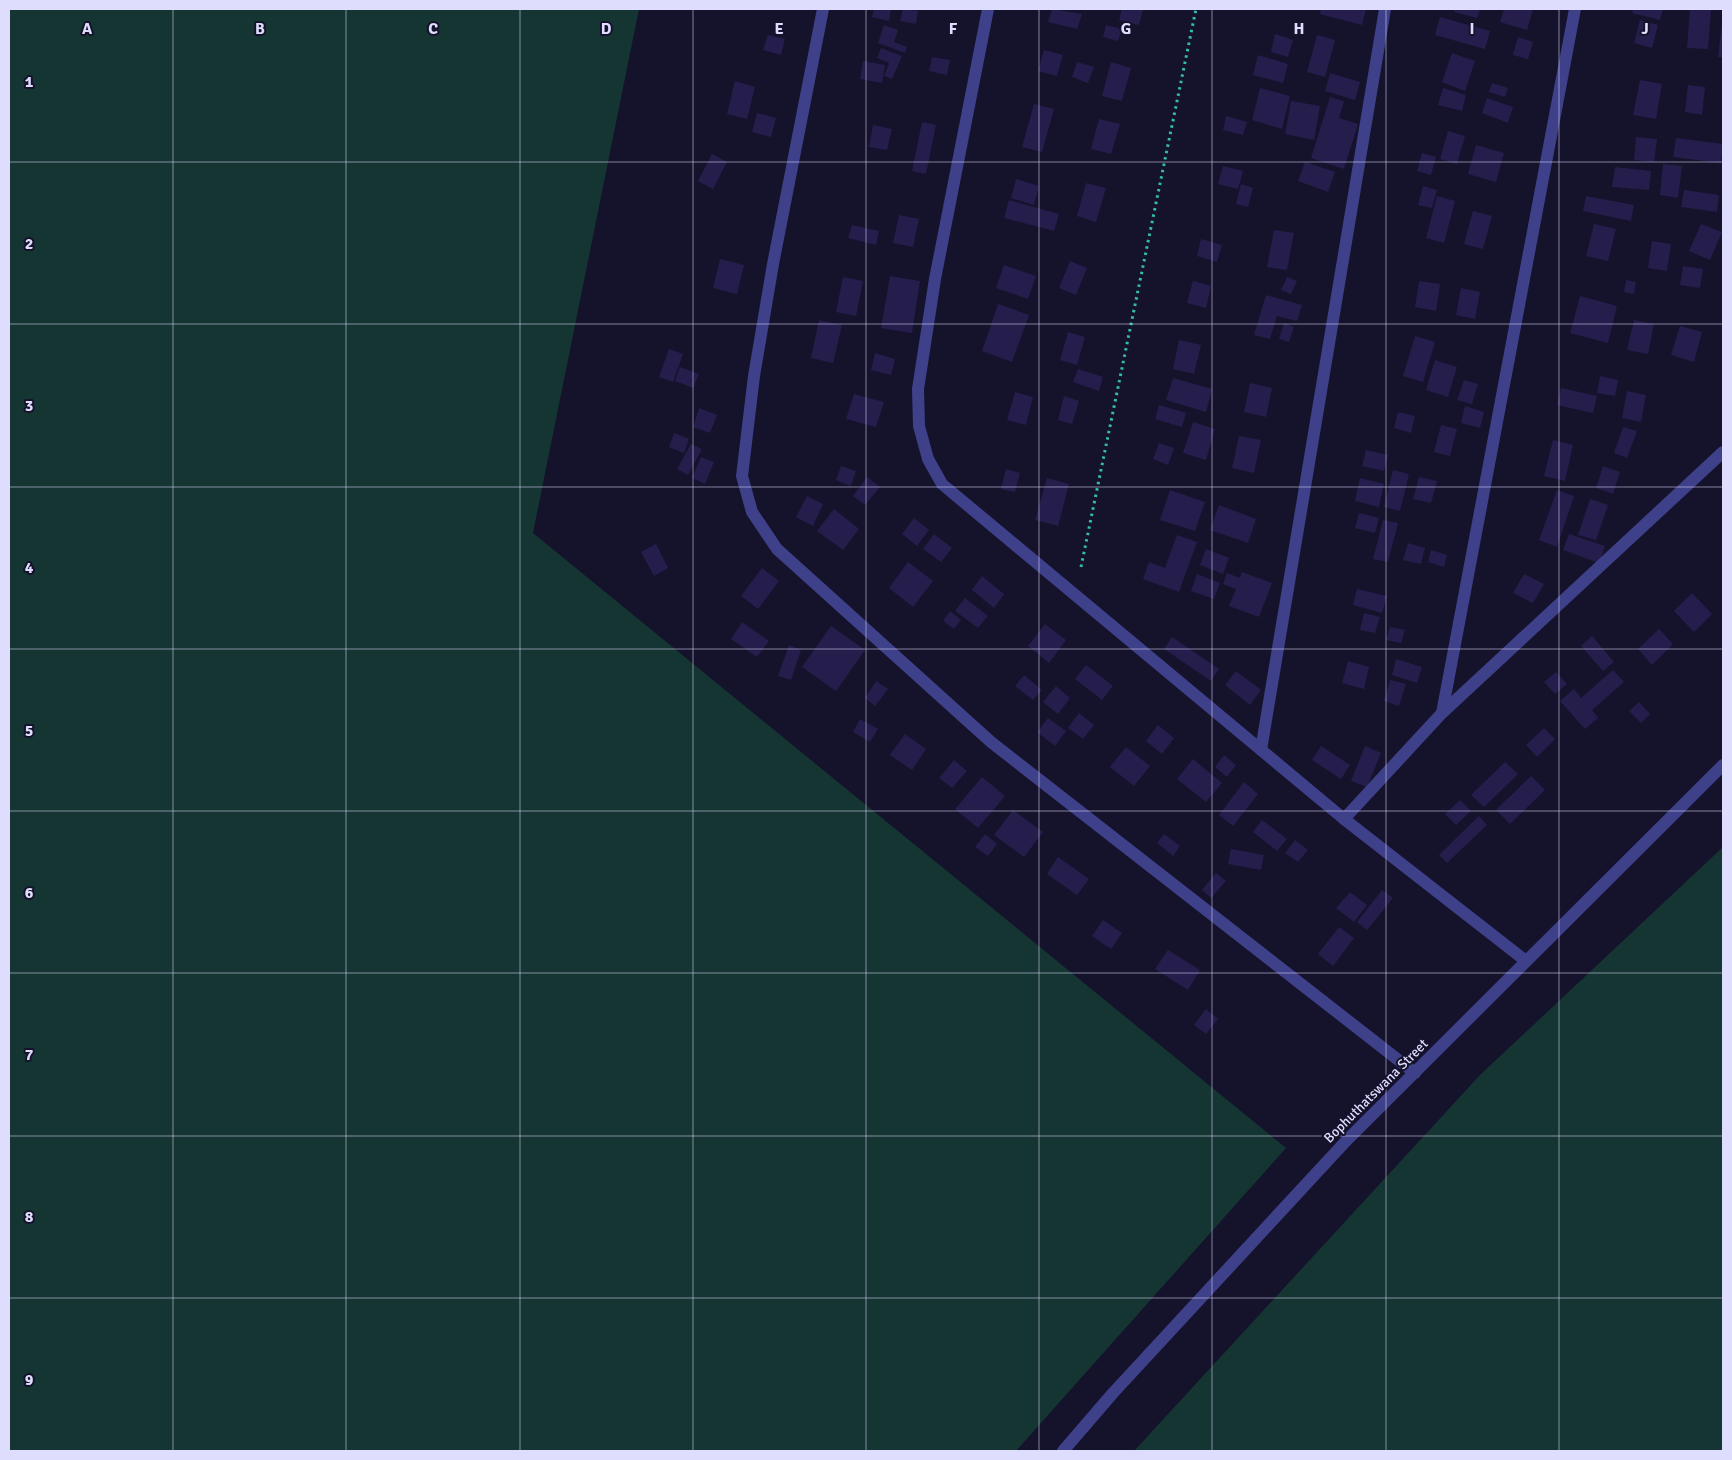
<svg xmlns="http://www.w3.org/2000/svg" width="1732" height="1460" viewBox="0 0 1732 1460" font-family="Signika,sans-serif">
  <rect width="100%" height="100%" fill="#15122b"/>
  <g fill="#153532">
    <polygon points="9,9 639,9 533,533 1286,1148 1016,1451 9,1451"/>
    <polygon points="1723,847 1723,1451 1134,1451 1480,1075"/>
  </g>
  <g fill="#251e4c">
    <polygon points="874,9 891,9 889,21 872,17"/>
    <polygon points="903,9 918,11 916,24 900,21"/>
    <polygon points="1052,9 1082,14 1077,29 1048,22"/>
    <polygon points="1122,9 1143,10 1139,25 1119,20"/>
    <polygon points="1321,9 1366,9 1362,25 1320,14"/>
    <polygon points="1455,9 1480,9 1477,18 1454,12"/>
    <polygon points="1504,9 1533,9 1527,30 1500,22"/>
    <polygon points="1633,9 1663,9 1660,20 1632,13"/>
    <polygon points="1690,9 1711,10 1708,49 1687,48"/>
    <polygon points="1440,17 1490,31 1485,49 1435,35"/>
    <polygon points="1640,20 1658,25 1652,48 1634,43"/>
    <polygon points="1722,23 1723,23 1723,57 1718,57"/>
    <polygon points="884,25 898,30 894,42 907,47 905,53 878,43"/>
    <polygon points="1106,25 1122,29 1118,41 1103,37"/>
    <polygon points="1275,34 1293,40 1288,57 1271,52"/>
    <polygon points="768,35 785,39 781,55 763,50"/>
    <polygon points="1317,35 1335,40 1325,77 1307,72"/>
    <polygon points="1518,37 1533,42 1528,59 1513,55"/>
    <polygon points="881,48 902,56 892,79 884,76 889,63 877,58"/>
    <polygon points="1044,50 1063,55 1057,76 1038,71"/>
    <polygon points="1452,53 1475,61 1465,91 1442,82"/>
    <polygon points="1258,55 1288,64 1283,83 1253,75"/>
    <polygon points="932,57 950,60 947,75 929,71"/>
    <polygon points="863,61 885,65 882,83 860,79"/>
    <polygon points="1077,62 1094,67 1088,83 1072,77"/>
    <polygon points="1111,62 1131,68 1122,101 1102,96"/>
    <polygon points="1330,73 1360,82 1355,100 1325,91"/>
    <polygon points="1640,80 1662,84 1656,119 1633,115"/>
    <polygon points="735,81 755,87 747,119 727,114"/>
    <polygon points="1492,83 1508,88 1505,97 1489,92"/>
    <polygon points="1688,85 1705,87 1702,115 1685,112"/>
    <polygon points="1260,88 1290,96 1282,129 1252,120"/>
    <polygon points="1443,88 1466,95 1462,111 1438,105"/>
    <polygon points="1330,97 1344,101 1339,118 1358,124 1344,169 1311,158"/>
    <polygon points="1487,98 1513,107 1508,123 1482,113"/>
    <polygon points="1291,101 1320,106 1314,140 1285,134"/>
    <polygon points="1034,104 1054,109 1042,152 1022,147"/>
    <polygon points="757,113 776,118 771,137 752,132"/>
    <polygon points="1226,116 1247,122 1243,135 1223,130"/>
    <polygon points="1099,119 1120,124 1111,154 1091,149"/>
    <polygon points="922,122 936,125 926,174 912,171"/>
    <polygon points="873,125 892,129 887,150 869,147"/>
    <polygon points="1448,131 1465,136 1457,164 1440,159"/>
    <polygon points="1636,137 1657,139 1654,162 1634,160"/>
    <polygon points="1676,138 1723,144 1721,163 1673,157"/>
    <polygon points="1476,145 1504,153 1496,182 1468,174"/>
    <polygon points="1422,153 1436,157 1431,175 1417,171"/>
    <polygon points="712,154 727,162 713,189 698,181"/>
    <polygon points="1305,162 1335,172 1328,192 1298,181"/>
    <polygon points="1663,164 1682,166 1678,198 1660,195"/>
    <polygon points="1223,166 1243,171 1238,189 1218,184"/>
    <polygon points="1615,167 1651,171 1649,190 1612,187"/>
    <polygon points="1016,179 1039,186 1034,205 1011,198"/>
    <polygon points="1086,183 1106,188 1096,222 1077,216"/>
    <polygon points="1241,184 1253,188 1248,207 1236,204"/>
    <polygon points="1423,186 1437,190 1432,208 1418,205"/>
    <polygon points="1684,190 1719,195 1717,212 1681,207"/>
    <polygon points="1437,196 1455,201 1444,243 1426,238"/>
    <polygon points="1586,196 1634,205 1631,221 1583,211"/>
    <polygon points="1009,200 1059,214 1054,231 1004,218"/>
    <polygon points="1473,211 1492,216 1483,249 1464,244"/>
    <polygon points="899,215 919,219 913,247 893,243"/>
    <polygon points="1594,224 1616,229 1608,261 1586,256"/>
    <polygon points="1701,224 1722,232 1710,260 1689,251"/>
    <polygon points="852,225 879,231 876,245 848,238"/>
    <polygon points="1274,230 1294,233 1287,270 1267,267"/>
    <polygon points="1201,239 1222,245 1217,262 1197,256"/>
    <polygon points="1652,241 1671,244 1667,271 1648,268"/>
    <polygon points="720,259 744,265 737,294 713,288"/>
    <polygon points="1070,261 1087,268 1076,295 1059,288"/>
    <polygon points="1004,265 1036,276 1028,299 996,288"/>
    <polygon points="1683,266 1703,269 1700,288 1680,285"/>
    <polygon points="890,276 920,281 912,333 881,328"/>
    <polygon points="843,277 863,281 856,316 836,312"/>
    <polygon points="1287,277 1297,281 1291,294 1281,290"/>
    <polygon points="1626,280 1636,282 1634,294 1624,292"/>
    <polygon points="1193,281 1211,286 1206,308 1187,303"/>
    <polygon points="1419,281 1440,284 1436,311 1415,307"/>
    <polygon points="1461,288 1480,292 1475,319 1456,315"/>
    <polygon points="1266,295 1302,305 1297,321 1277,316 1270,339 1254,335"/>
    <polygon points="1580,296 1617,306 1608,343 1570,333"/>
    <polygon points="998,304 1029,315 1012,362 982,351"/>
    <polygon points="819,320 842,325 833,363 811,358"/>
    <polygon points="1634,320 1654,324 1648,354 1627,350"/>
    <polygon points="1284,323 1294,327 1289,342 1279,339"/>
    <polygon points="1680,326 1702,332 1694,362 1671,355"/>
    <polygon points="1068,332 1085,337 1077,365 1060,360"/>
    <polygon points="1415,336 1435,342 1423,382 1403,376"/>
    <polygon points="1179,340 1201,345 1194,374 1173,369"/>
    <polygon points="669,349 683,354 673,382 659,377"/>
    <polygon points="875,353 895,359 891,375 871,370"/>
    <polygon points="1435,360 1457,367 1448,397 1426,390"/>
    <polygon points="680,367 699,374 693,388 675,381"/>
    <polygon points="1078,369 1103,377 1099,391 1073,382"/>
    <polygon points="1600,376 1618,380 1615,396 1597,393"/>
    <polygon points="1173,378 1212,389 1206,412 1166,400"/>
    <polygon points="1464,380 1478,384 1472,404 1457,400"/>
    <polygon points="1250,383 1272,388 1266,417 1244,412"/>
    <polygon points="1561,388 1597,396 1593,413 1557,405"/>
    <polygon points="1627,391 1646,395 1641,422 1622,418"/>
    <polygon points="1015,392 1033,397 1026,425 1007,420"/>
    <polygon points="854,394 884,402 876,427 846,419"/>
    <polygon points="1064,396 1079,401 1072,424 1058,420"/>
    <polygon points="1159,405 1186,413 1182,427 1155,419"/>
    <polygon points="1465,406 1484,412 1480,428 1461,423"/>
    <polygon points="699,408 717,415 710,433 693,427"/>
    <polygon points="1398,412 1415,416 1411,433 1394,428"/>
    <polygon points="1193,422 1215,429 1206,460 1183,453"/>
    <polygon points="1441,425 1457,429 1450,456 1434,452"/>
    <polygon points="1623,427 1637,431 1627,458 1614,453"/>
    <polygon points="674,433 689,439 684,453 669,447"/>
    <polygon points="1239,436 1261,440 1254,473 1232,468"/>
    <polygon points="1553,440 1573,445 1565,481 1544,476"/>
    <polygon points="1159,443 1174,448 1168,465 1153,459"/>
    <polygon points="691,444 702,449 688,475 677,469"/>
    <polygon points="1366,450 1388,455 1384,471 1362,466"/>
    <polygon points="701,457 714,462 705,484 692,478"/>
    <polygon points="841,466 856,471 851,486 836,480"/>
    <polygon points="1603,466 1620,472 1613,494 1596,488"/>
    <polygon points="1006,469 1020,473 1015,492 1001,489"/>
    <polygon points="1393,470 1409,474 1400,511 1384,507"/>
    <polygon points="867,477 880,487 865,505 853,496"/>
    <polygon points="1419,477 1437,481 1431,503 1413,499"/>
    <polygon points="1047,478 1069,484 1058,526 1035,520"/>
    <polygon points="1360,478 1384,484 1379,507 1355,501"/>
    <polygon points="1170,490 1205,502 1195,531 1160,520"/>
    <polygon points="1557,490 1574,496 1557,547 1539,540"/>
    <polygon points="807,496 823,504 813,526 796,517"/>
    <polygon points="1590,499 1608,505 1596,540 1578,535"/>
    <polygon points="1219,505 1256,519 1248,543 1210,530"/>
    <polygon points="834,509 859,529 843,550 817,531"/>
    <polygon points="1359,513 1379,518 1375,533 1355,528"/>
    <polygon points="914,518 929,530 917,546 902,534"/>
    <polygon points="1383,520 1398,523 1388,562 1373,559"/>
    <polygon points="934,534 952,548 941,562 923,549"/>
    <polygon points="1569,534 1605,546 1599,563 1563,550"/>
    <polygon points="1177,535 1197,542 1179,592 1143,579 1149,562 1165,568"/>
    <polygon points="1408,543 1425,548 1421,564 1403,560"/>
    <polygon points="656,544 668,568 654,576 641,552"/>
    <polygon points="1206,549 1229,558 1223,574 1200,565"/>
    <polygon points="1431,550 1447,555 1444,567 1428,562"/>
    <polygon points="908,562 933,581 913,607 889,588"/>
    <polygon points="762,568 779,581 758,609 741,596"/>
    <polygon points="1242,572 1272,583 1259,617 1229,606 1236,589 1223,584 1227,573 1240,578"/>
    <polygon points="1197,574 1220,583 1214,599 1191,591"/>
    <polygon points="1524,574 1544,584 1533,603 1513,593"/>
    <polygon points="982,576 1004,594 994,608 972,590"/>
    <polygon points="1357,589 1387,596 1382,613 1353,605"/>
    <polygon points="1692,593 1712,614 1694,632 1674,611"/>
    <polygon points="965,598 988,616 978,628 955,611"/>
    <polygon points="950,611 961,620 954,629 943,621"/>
    <polygon points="1364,613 1380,617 1375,633 1360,630"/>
    <polygon points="742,622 769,641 757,657 731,639"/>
    <polygon points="1045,624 1066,640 1049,663 1028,646"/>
    <polygon points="831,626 865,650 836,691 802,667"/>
    <polygon points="1390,627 1405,630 1401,643 1386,640"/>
    <polygon points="1659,629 1673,644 1652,665 1638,649"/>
    <polygon points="1592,636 1614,662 1603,671 1581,646"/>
    <polygon points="1172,637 1219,669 1211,681 1164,649"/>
    <polygon points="789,645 801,650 791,680 778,676"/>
    <polygon points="1396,659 1422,667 1417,683 1392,675"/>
    <polygon points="1348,661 1369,667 1364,689 1342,683"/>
    <polygon points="1086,665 1113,686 1102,700 1075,679"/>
    <polygon points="1613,670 1624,682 1592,710 1598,718 1585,729 1560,701 1574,689 1581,698"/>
    <polygon points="1236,671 1261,690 1250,705 1225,685"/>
    <polygon points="1556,672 1567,684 1555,694 1544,682"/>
    <polygon points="1024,675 1042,690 1033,700 1015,686"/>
    <polygon points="1390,680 1406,684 1399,706 1384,701"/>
    <polygon points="876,681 888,689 875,706 865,698"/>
    <polygon points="1056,686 1070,698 1058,714 1043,702"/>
    <polygon points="1639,702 1650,714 1641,723 1629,711"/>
    <polygon points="1079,713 1094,725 1083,739 1068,728"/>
    <polygon points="1048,718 1066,731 1055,746 1037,732"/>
    <polygon points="860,719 878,729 870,742 853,732"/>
    <polygon points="1158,725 1174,738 1162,754 1146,741"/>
    <polygon points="1544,728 1555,739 1537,757 1526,745"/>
    <polygon points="905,734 926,749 912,770 890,755"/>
    <polygon points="1321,746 1350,765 1341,779 1312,760"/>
    <polygon points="1365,746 1381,753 1367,787 1351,781"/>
    <polygon points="1126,747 1150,766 1134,786 1110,767"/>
    <polygon points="1224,755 1236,765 1227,777 1215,767"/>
    <polygon points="1193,759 1222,783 1206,802 1177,779"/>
    <polygon points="954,760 967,771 952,788 939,778"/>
    <polygon points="1505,762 1518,774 1484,807 1471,795"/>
    <polygon points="1531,776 1545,790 1510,824 1496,810"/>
    <polygon points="982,777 1005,796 978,828 955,809"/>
    <polygon points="1244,782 1258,794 1233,826 1219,815"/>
    <polygon points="1460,800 1471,811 1456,825 1445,814"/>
    <polygon points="1013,810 1043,832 1024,857 994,835"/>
    <polygon points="1479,816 1487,825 1447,863 1439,855"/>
    <polygon points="1262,820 1287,839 1277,851 1253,832"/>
    <polygon points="985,834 997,844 988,856 975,847"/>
    <polygon points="1164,834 1180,846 1173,856 1157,843"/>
    <polygon points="1295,840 1308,850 1298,862 1285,853"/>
    <polygon points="1231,849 1264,855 1261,870 1228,864"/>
    <polygon points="1058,857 1089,879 1077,895 1047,874"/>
    <polygon points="1216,873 1226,881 1211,898 1202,890"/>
    <polygon points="1382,890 1393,898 1367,930 1357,922"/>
    <polygon points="1350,892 1367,905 1354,922 1336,908"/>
    <polygon points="1103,920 1122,933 1111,949 1092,936"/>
    <polygon points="1339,927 1354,938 1333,966 1318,954"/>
    <polygon points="1168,950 1200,970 1188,990 1155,969"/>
    <polygon points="1206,1009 1218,1019 1206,1034 1194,1025"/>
  </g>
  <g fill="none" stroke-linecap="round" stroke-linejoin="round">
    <polyline stroke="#34bbac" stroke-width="3" stroke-dasharray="2.5 4" stroke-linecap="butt" points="1081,567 1196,9"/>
    <g stroke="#3e4089" stroke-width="12">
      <polyline points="823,9 773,264 754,376 742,476 752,512 777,549 991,742 1415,1073"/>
      <polyline points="988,9 935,279 918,389 919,426 928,459 942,484 1344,819 1526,961"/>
      <polyline points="1442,713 1575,9"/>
      <polyline points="1261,750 1385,9"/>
      <polyline points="1344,819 1442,713 1723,452"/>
    </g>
    <polyline stroke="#3e4089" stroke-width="12" points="1063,1451 1113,1393 1346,1141 1723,765"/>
  </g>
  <path fill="none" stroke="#dfddfe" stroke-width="1" stroke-opacity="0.55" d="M173 9V1451M346 9V1451M520 9V1451M693 9V1451M866 9V1451M1039 9V1451M1212 9V1451M1386 9V1451M1559 9V1451M9 162H1723M9 324H1723M9 487H1723M9 649H1723M9 811H1723M9 973H1723M9 1136H1723M9 1298H1723"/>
  <g text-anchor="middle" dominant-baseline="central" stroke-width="4" stroke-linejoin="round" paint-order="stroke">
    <g font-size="14" fill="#dfddfe" stroke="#15122b">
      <text transform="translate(1376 1091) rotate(-45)">Bophuthatswana Street</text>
    </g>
  </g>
  <g font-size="16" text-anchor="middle" font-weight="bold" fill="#dfddfe" stroke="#15122b" stroke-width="4" stroke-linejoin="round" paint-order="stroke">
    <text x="87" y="34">A</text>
    <text x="260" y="34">B</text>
    <text x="433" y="34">C</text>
    <text x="606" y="34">D</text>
    <text x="779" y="34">E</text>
    <text x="953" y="34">F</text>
    <text x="1126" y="34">G</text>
    <text x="1299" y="34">H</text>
    <text x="1472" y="34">I</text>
    <text x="1645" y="34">J</text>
    <text x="29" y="87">1</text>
    <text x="29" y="249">2</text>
    <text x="29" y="411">3</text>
    <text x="29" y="573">4</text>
    <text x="29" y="736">5</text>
    <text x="29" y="898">6</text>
    <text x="29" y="1060">7</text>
    <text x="29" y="1222">8</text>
    <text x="29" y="1385">9</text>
  </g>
  <rect width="1732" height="1460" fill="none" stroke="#dfddfe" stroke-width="20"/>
</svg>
